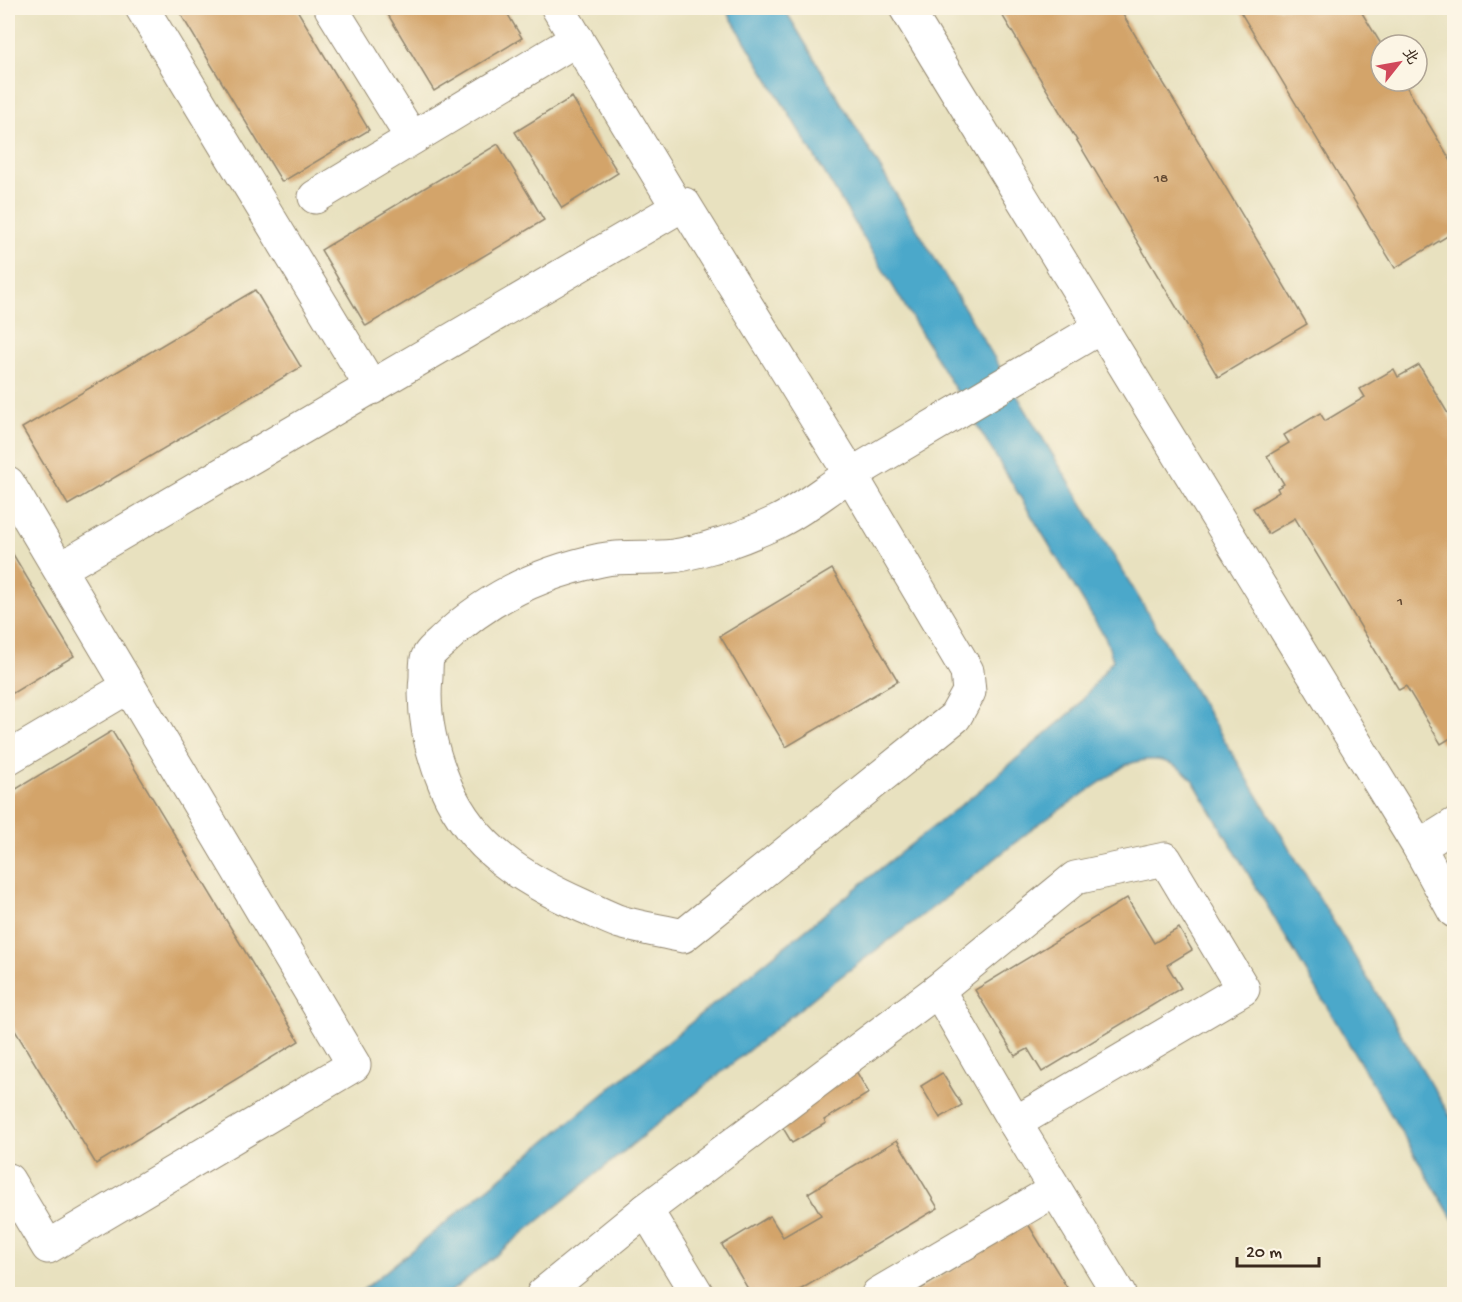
<svg xmlns="http://www.w3.org/2000/svg" width="1462" height="1302" viewBox="0 0 1462 1302" font-family="'Gochi Hand','LXGW WenKai TC',sans-serif">
  <rect width="100%" height="100%" fill="#fcf5e5"/>
  <filter id="ink" filterUnits="userSpaceOnUse"><feTurbulence type="fractalNoise" baseFrequency=".0167" numOctaves="2"/><feDisplacementMap in="SourceGraphic" scale="12" xChannelSelector="R" yChannelSelector="G"/><feConvolveMatrix kernelMatrix="1 2 1 2 8 2 1 2 1" color-interpolation-filters="sRGB"/></filter>
  <filter id="wash" filterUnits="userSpaceOnUse"><feTurbulence type="fractalNoise" baseFrequency=".008" numOctaves="4" result="noise"/><feDisplacementMap in="SourceGraphic" scale="24" xChannelSelector="R" yChannelSelector="G"/><feGaussianBlur stdDeviation="1.35" result="paint"/><feColorMatrix in="noise" values="0 0 0 0 0 0 0 0 0 0 0 0 0 0 0 0 0 1.4 0 .05"/><feComposite in="paint" operator="in"/></filter>
  <g filter="url(#wash)">
    <rect width="100%" height="100%" fill="#e8e1bf"/>
    <path fill="#4ca8ca" stroke="#446974" stroke-width="1.5" d="M725 8H784L1454 1122V1221L1192 779C1173 759 1152 755 1126 765L1036 826 956 890 823 990 448 1294H358L876 872 980 790 1076 708 1113 660 1106 639Z"/>
    <g id="blocks">
      <g fill="#d3a46a">
        <polygon points="177,8 296,8 369,130 282,182"/>
        <polygon points="384,8 504,8 522,38 434,91"/>
        <polygon points="998,8 1119,8 1307,324 1218,377"/>
        <polygon points="1238,8 1359,8 1381,44 1381,81 1403,81 1454,166 1454,232 1395,268"/>
        <polygon points="572,97 618,173 562,208 515,132"/>
        <polygon points="498,144 544,220 366,326 321,250"/>
        <polygon points="255,290 301,367 68,505 22,428"/>
        <polygon points="1419,365 1453,422 1454,421 1454,736 1441,744 1406,686 1399,690 1295,518 1268,534 1253,508 1279,492 1277,488 1284,484 1267,456 1289,443 1284,435 1320,413 1325,421 1365,397 1360,389 1394,369 1398,377"/>
        <polygon points="8,546 74,656 8,696"/>
        <polygon points="832,569 898,681 786,747 720,636"/>
        <polygon points="112,731 299,1041 96,1164 8,1019 8,794"/>
        <polygon points="1127,898 1154,943 1179,928 1192,950 1167,965 1181,988 1042,1072 1028,1049 1015,1056 975,990"/>
        <polygon points="856,1071 869,1093 824,1120 826,1123 792,1143 777,1118"/>
        <polygon points="942,1073 962,1105 940,1118 921,1086"/>
        <polygon points="897,1140 938,1208 793,1294 751,1294 722,1245 770,1216 783,1237 821,1215 808,1193"/>
        <polygon points="1028,1224 1071,1294 912,1294"/>
      </g>
    </g>
  </g>
  <g filter="url(#ink)">
    <use href="#blocks" fill-opacity="0" stroke="#92866e" stroke-width="1.5"/>
    <g fill="none" stroke-linecap="round" stroke-linejoin="round">
      <defs>
        <g id="minor">
          <polyline points="142,8 372,388"/>
          <polyline points="331,8 412,138"/>
          <polyline points="558,8 678,208"/>
          <polyline points="906,8 1419,847 1454,911"/>
          <polyline points="315,197 577,39"/>
          <polyline points="8,483 354,1065 48,1247 8,1180"/>
          <path d="M60 569 684 204 851 475 967 671 969 692 955 717 683 936C662 931 640 928 620 922 608 918 595 911 583 906 524 880 473 849 446 787 431 752 422 715 426 677 426 671 426 664 427 659 429 652 440 644 445 639 488 597 543 572 601 560 625 555 650 559 673 556 689 554 707 548 722 544 740 538 760 530 777 522 800 511 821 494 842 480 928 429 1014 378 1101 327"/>
          <polyline points="8,758 128,687"/>
          <polyline points="1419,847 1454,825"/>
          <polyline points="938,990 1015,1123 1119,1294"/>
          <polyline points="646,1210 697,1294"/>
          <polyline points="543,1294 646,1210 938,990 1075,878 1165,859 1243,989 1015,1123"/>
          <polyline points="878,1294 1055,1190"/>
        </g>
      </defs>
      <use href="#minor" stroke="#92866e" stroke-width="35"/>
      <use href="#minor" stroke="#fff" stroke-width="33"/>
    </g>
  </g>
  <g text-anchor="middle" dominant-baseline="central" stroke-width="4.5" stroke-linejoin="round" paint-order="stroke">
    <g font-size="15" fill="#614831">
      <text x="1161" y="179">18</text>
      <text x="1400" y="602">1</text>
    </g>
  </g>
  <rect width="1462" height="1302" fill="none" stroke="#fcf5e5" stroke-width="30"/>
  <g transform="translate(1399 63) rotate(59)"><circle r="28" fill="#fcf5e5" stroke="#afa495" stroke-width="1.5"/>
  <path d="M0-4.5L10 22L0 15L-10 22Z" fill="#d1495b"/>
  <text y="-9" font-size="16" font-weight="bold" text-anchor="middle" fill="#3b2a1e">北</text>
  </g>
  <path d="M1237 1257v9h82v-9" fill="none" stroke="#3b2a1e" stroke-width="3"/>
  <text x="1246" y="1257" font-size="18" fill="#3b2a1e" stroke="#fcf5e5" stroke-width="4.5" paint-order="stroke">20 m</text>
</svg>
